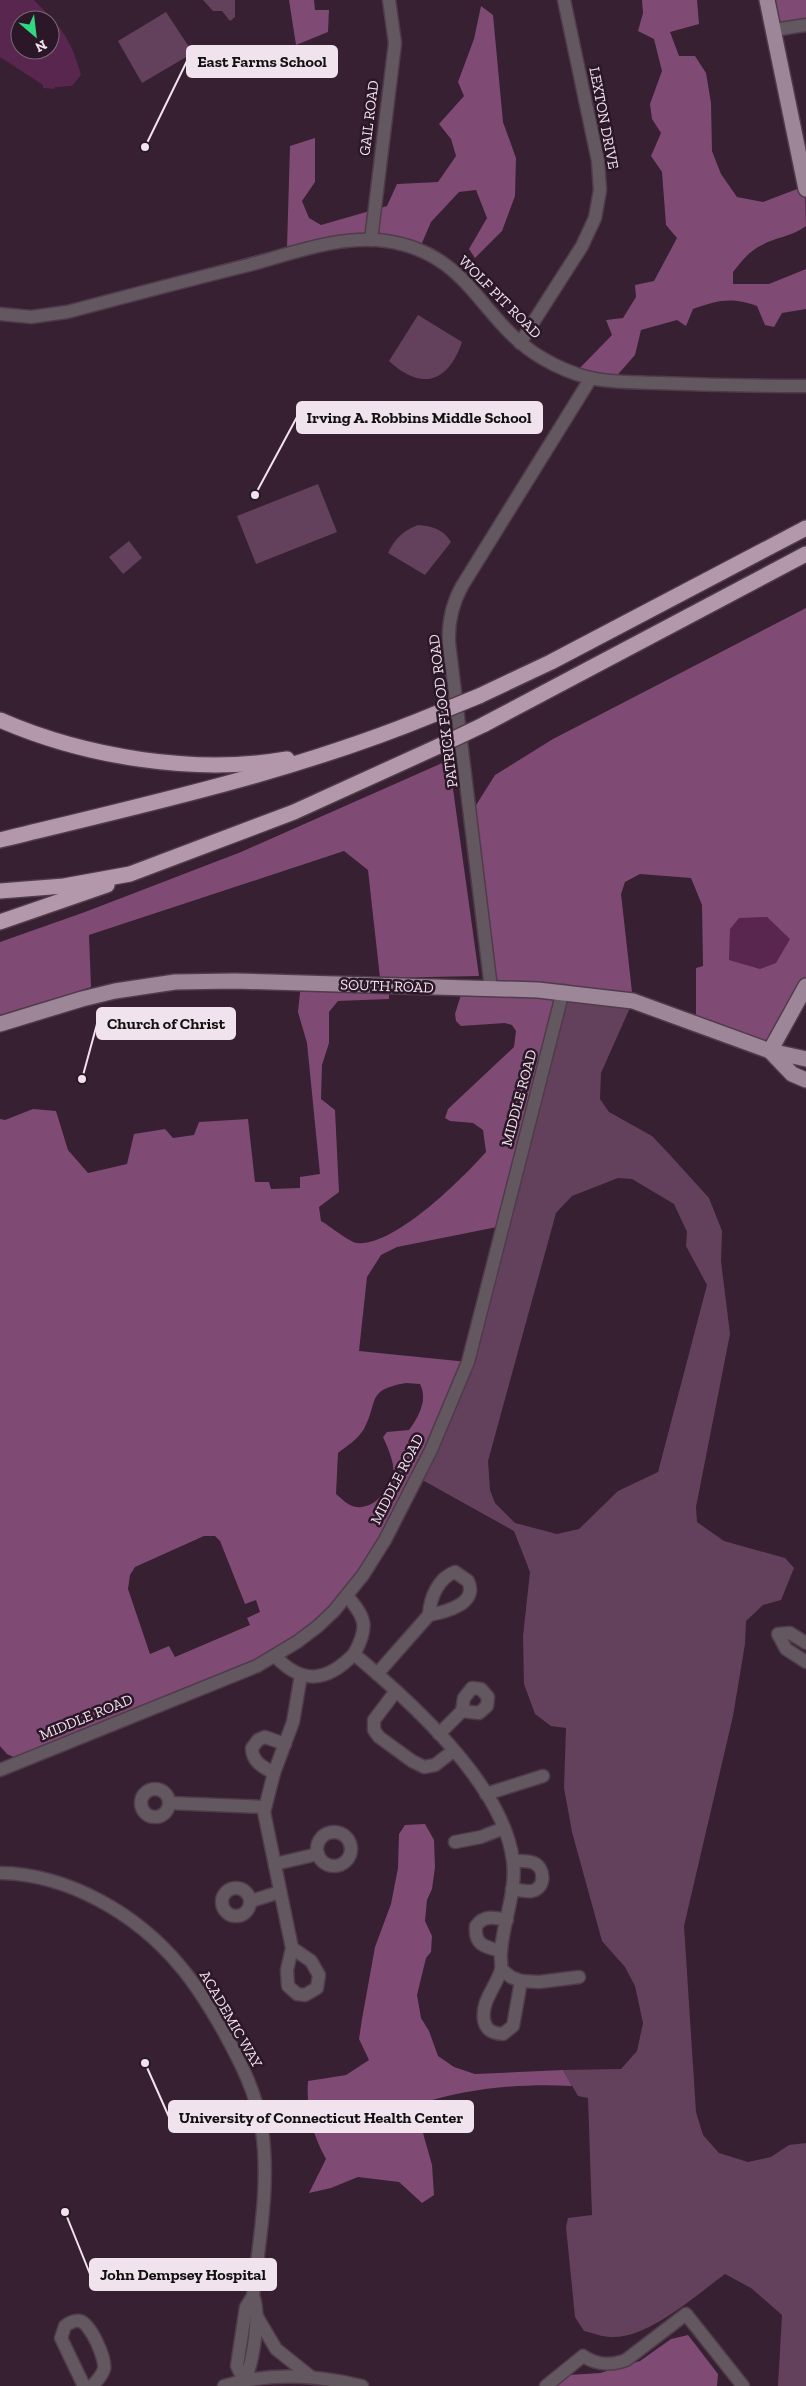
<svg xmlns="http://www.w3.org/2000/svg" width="806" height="2386" viewBox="0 0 806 2386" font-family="'Zilla Slab',serif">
  <rect width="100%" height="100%" fill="#362031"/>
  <g fill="#63415c" fill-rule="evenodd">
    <polygon points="203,0 235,0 235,17 230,21 222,11 213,11"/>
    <polygon points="166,12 193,53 142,83 118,41"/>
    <path d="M418 315 462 342C448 383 421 391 389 361Z"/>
    <polygon points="318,484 337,532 256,564 237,516"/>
    <path d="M418 525C432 526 443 529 451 542L425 575 388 553C395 538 403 531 418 525Z"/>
    <polygon points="129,541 142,558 123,574 109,557"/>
    <path d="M563 991 633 1001 601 1073 600 1099 609 1112 652 1136 670 1155 709 1198 722 1231 721 1261 730 1334 696 1507 697 1522 724 1541 785 1558 794 1568 781 1600 763 1605 746 1621 745 1644 733 1716 684 1926 696 2112 703 2135 719 2153 748 2162 771 2157 789 2145 806 2143V2386H778L782 2315 751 2288 725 2274C696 2295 648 2339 611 2337 602 2337 593 2333 584 2331L575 2317 566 2227 568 2218 592 2215 588 2098 578 2096 563 2070 621 2069 637 2051 643 2023 635 1986 625 1967 602 1941 572 1832 564 1788 566 1728 551 1726 535 1714 524 1684 523 1636 530 1572 514 1531 417 1477 458 1391ZM618 1178 632 1179 674 1204 687 1232 686 1246 707 1285 658 1472 618 1491 579 1529 557 1534 515 1523 495 1503 490 1490 488 1461 556 1213 572 1196Z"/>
  </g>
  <g fill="#7f4a74" fill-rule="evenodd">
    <polygon points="289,0 314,0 315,10 329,10 328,32 296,45"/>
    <path d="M642 0H697L699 24 670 32 679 56H695L706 73 711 103 712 151 721 174 737 197 763 202 805 186 806 226C791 237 776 237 762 245 749 251 741 262 733 272V284H769L806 269V309L782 313 774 327 765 325 757 306C731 297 719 300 693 309L686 326 677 320 641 330 635 355 613 380 575 373 612 335 606 320 623 318 636 297 635 285 654 281 677 238 666 225 662 172 651 156 661 133 652 119 650 104 662 71 654 39 638 31 643 13Z"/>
    <polygon points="767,0 806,0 806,25 774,30"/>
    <polygon points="481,6 493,15 503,122 516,158 515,196 502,231 475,258 469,249 487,218 476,190 459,192 431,222 419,250 371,240 129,289 287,247 290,146 315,138 315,182 302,201 309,218 321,225 387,206 397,184 438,182 456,156 451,139 439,124 464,96 458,82 474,39"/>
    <path d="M806 608V986L770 1051 696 1023V968L703 966 702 905 691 878 640 874 625 882 621 894 633 1001 563 992 502 1226 397 1247 381 1255 367 1277 359 1351 468 1362 363 1575 297 1642 22 1761 7 1754 0 1746V1119L5 1120 33 1109 56 1111 68 1150 88 1173 127 1164 134 1134 165 1129 173 1138 194 1135 199 1122 248 1119 255 1182H269L271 1189 300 1188V1177L320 1174 307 1043 298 1012 301 983 389 986V999L338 1001 329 1012V1043L322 1065 321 1099 335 1110 339 1192 319 1207 321 1221C330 1226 349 1242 357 1243 394 1247 462 1179 486 1152L483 1130 473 1123 450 1121 445 1118 448 1109 514 1047 516 1031 512 1025 505 1023 461 1026 456 1021 455 1014 463 988H490L471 813 495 775 553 739ZM406 1383 420 1384C428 1400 419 1416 409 1430L387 1432 383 1437C387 1446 395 1463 393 1472 389 1489 376 1509 356 1507 348 1506 341 1498 336 1494L338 1453C347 1446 358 1439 364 1429 379 1402 365 1390 406 1383ZM204 1536H215L220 1541 245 1604 256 1600 260 1612 247 1618 250 1625 175 1657 169 1646 150 1654 128 1589 130 1575 135 1567Z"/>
    <polygon points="449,760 479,976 380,978 368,870 344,851 89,935 91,987 0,1017 0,942 85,912 241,852"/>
    <path d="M425 1824 434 1840 435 1867 432 1889 427 1900 425 1921 432 1936 431 1952 426 1958 417 1995 421 2018 429 2031 438 2056 454 2067 475 2074 563 2070 572 2086C525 2083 468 2088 423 2103L421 2126 432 2165 434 2195 422 2203 399 2182 358 2177 331 2188 309 2193 326 2159C312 2134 306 2109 308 2081L346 2075 369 2060 359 2039 362 2019 375 1947 391 1904 398 1868 399 1834 405 1825Z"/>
    <polygon points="688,2335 718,2374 717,2386 557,2386 569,2375 600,2373 640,2361 671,2339"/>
  </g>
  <g fill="#58264f" fill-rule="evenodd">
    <path d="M0 0H34C61 27 71 38 81 75L72 86 55 87 54 89 43 88V85L0 57ZM20 20H50V50H20Z"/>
    <polygon points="767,917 790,939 776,963 760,969 729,960 730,929 739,918"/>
  </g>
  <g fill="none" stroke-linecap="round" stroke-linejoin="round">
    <defs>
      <g id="minor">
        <polyline points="774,30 806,25"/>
        <polyline points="371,240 395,43 389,0"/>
        <path d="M0 314 31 317 67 312C128 296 188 280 249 265 293 253 340 235 386 241 471 253 480 322 542 358 557 367 574 374 590 378 612 383 636 382 658 383 707 385 757 386 806 386"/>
        <polyline points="520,343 582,246 595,218 600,190 598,161 564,0"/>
        <path d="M491 988 449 643C448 622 452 604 462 586L591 378"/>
        <path d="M455 1572 468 1581C479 1604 445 1612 429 1615 430 1598 438 1578 455 1572Z"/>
        <path d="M347 1596C366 1618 369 1627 354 1654 410 1701 504 1785 513 1861 517 1891 503 1922 501 1951 500 1957 502 1964 501 1970 496 1987 481 2001 484 2020 486 2031 493 2033 503 2034L513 2026 521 1981 511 1977 501 1969"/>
        <polyline points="806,1643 790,1633 778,1634 786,1649 806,1662"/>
        <path d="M275 1656C302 1685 327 1682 354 1654"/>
        <polyline points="377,1674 429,1615"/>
        <polygon points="472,1688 481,1689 488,1697 487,1706 479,1713 462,1711 464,1698"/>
        <polyline points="396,1691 374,1720 374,1730 379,1737 412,1761 424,1767 435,1765 453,1751"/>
        <polyline points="439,1734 462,1711"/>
        <polyline points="0,1770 257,1666 297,1642 317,1627 334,1611 363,1575 385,1540 431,1450 468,1362 563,991"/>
        <path d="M274 1773C263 1767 252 1762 252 1748L258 1740 265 1737 285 1744"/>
        <circle cx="155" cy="1803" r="14"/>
        <polyline points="486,1794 543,1776"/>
        <polyline points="169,1803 265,1807"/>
        <circle cx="334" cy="1849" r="17"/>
        <polyline points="455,1842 481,1837 504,1828"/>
        <polyline points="275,1864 318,1854"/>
        <path d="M0 1873C68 1874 137 1914 180 1966 197 1986 211 2009 224 2032 241 2063 257 2094 262 2130 270 2186 259 2241 253 2296L246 2307 237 2366 244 2381"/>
        <circle cx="236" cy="1902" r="14"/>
        <path d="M512 1889C518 1890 525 1892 532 1891 546 1888 545 1868 534 1863 528 1860 520 1861 514 1861"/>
        <polyline points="251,1901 280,1892"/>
        <polyline points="292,1948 311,1961 319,1975 317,1988 305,1995 297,1994 288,1986 287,1970 292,1948 264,1812 274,1773 293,1722 301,1675"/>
        <path d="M501 1951C485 1947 474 1945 476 1926 484 1915 494 1917 507 1920"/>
        <polyline points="521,1981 539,1982 579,1977"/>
        <polyline points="256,2315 276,2349 311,2377"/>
        <path d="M244 2381C253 2365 261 2313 253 2296"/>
        <path d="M84 2386 61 2338 65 2326C69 2323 74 2320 80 2321 91 2324 106 2359 104 2369 102 2376 97 2381 92 2386"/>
        <path d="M224 2386C269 2372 317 2375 362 2386"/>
        <path d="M546 2386 583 2356C597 2365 610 2366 626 2360L686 2314 743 2386"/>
      </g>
      <g id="major">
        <polyline points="767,0 806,189"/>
        <polyline points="0,1024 82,999 115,991 175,982 235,981 538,990 633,1001 770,1051 806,1059"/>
        <polyline points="770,1051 806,986"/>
        <polyline points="770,1051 792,1074 806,1080"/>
      </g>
      <g id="highway">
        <polyline points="479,696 551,662 806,528"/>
        <path d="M0 720C85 757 195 775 287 759"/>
        <polyline points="483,725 806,554"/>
        <path d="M0 840C147 804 295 772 435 714"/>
        <polyline points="0,891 64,886 130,874 294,812 439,746"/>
        <polyline points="0,922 107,885"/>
      </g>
    </defs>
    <use href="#minor" stroke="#503b4b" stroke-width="15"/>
    <use href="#major" stroke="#503b4b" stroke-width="18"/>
    <use href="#highway" stroke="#503b4b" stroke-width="18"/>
    <use href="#minor" stroke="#635860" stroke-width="12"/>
    <use href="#major" stroke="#9c8697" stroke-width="15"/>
    <use href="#highway" stroke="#b398ac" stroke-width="15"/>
    <defs>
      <g id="highway-bridge">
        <polyline points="435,714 479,696"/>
        <polyline points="439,746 483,725"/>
      </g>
    </defs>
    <use href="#highway-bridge" stroke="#503b4b" stroke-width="18" stroke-linecap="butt"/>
    <use href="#highway-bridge" stroke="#b398ac" stroke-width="15"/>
  </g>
  <g text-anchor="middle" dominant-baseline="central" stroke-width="5" stroke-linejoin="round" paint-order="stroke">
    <g font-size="15" fill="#f1e3ed" stroke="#2b1727">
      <text transform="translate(369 118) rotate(-83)">GAIL ROAD</text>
      <text transform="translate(604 118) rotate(79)">LEXTON DRIVE</text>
      <text transform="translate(500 297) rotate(45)">WOLF PIT ROAD</text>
      <text transform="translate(443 711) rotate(-97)">PATRICK FLOOD ROAD</text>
      <text transform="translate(387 986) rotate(2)">SOUTH ROAD</text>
      <text transform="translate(519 1098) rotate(-75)">MIDDLE ROAD</text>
      <text transform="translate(397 1479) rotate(-63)">MIDDLE ROAD</text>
      <text transform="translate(86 1717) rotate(-22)">MIDDLE ROAD</text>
      <text transform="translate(231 2019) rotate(60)">ACADEMIC WAY</text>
    </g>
  </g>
  <path fill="none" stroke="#f1e3ed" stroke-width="2" d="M145 147L187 61M255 495L297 417M82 1079L97 1024M145 2063L169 2117M65 2212L90 2274"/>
  <g fill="#f1e3ed" stroke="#2b1727" stroke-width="2">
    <circle cx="145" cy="147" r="5"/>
    <circle cx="255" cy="495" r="5"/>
    <circle cx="82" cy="1079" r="5"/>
    <circle cx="145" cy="2063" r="5"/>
    <circle cx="65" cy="2212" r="5"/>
  </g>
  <g fill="#f1e3ed" stroke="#f1e3ed" stroke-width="2">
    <rect x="187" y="46" width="150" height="31" rx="5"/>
    <rect x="297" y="402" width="245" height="31" rx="5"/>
    <rect x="97" y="1008" width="138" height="31" rx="5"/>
    <rect x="169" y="2101" width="304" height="31" rx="5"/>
    <rect x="90" y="2259" width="186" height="31" rx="5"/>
  </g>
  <g font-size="16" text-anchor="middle" font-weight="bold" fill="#111">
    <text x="262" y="67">East Farms School</text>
    <text x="419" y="423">Irving A. Robbins Middle School</text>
    <text x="166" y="1029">Church of Christ</text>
    <text x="321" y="2123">University of Connecticut Health Center</text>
    <text x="183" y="2280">John Dempsey Hospital</text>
  </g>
  <g transform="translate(35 35) rotate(152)"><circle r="24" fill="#2b1727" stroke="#7a6976"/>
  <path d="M0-4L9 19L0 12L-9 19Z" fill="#31d882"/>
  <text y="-8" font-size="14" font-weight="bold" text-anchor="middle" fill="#f1e3ed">N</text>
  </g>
</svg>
